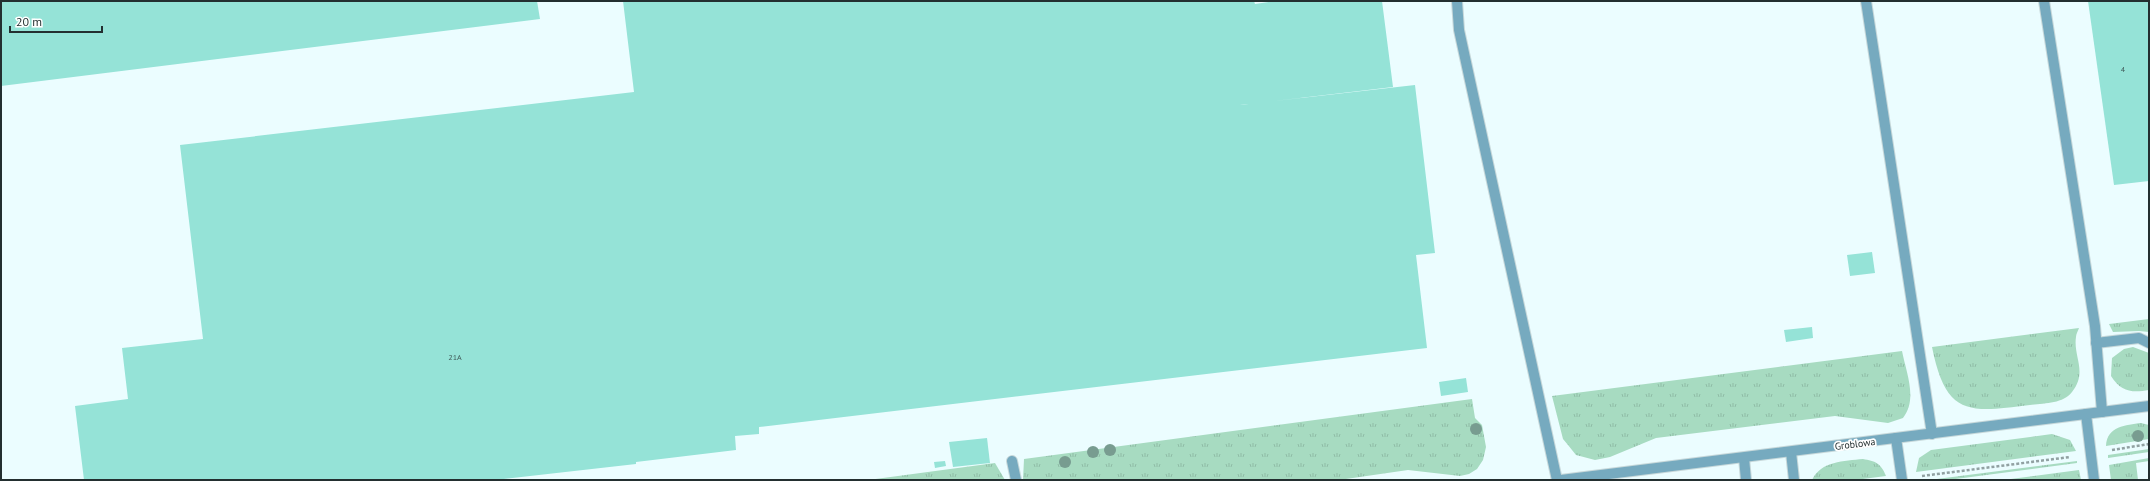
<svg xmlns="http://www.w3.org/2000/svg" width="2150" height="481" viewBox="0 0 2150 481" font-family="'PT Sans',sans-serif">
  <defs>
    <pattern id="grass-tufts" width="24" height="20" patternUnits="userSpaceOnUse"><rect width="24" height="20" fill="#a7dbc1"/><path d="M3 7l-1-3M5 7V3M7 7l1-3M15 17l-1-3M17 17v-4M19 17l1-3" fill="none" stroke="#8fbca6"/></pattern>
  </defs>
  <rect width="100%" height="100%" fill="#ebfdff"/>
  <g fill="url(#grass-tufts)">
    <polygon points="2149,319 2149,332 2139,331 2113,332 2109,324"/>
    <path d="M2079 328C2078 331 2076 334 2076 337 2073 357 2088 372 2072 392 2063 404 2044 403 2030 405 1968 413 1946 416 1932 347Z"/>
    <path d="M2133 347 2149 353V390C2132 393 2121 392 2111 376L2112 358 2124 349Z"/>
    <path d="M1902 351C1906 372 1918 399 1903 418L1888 423 1835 416 1656 438 1610 457 1595 460 1576 455 1568 445 1563 439 1552 396Z"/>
    <polygon points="1472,399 1475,418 1482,425 1486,447 1483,460 1477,469 1469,474 1460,476 1408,470 1339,480 1023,480 1024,459"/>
    <path d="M2141 423 2149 425V439L2106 446C2107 426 2126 425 2141 423Z"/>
    <polygon points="2052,434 2070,440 2076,451 1916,472 1919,458 1931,450"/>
    <polygon points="2149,449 2149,452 2108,458 2108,455"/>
    <polygon points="2149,458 2149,461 2136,463 2138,480 2111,480 2109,465"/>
    <path d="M1863 459C1875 461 1881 463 1886 476L1855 480H1812C1821 461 1844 461 1863 459Z"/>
    <polygon points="2077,461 2077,463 1948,480 1929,480"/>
    <polygon points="995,463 1005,480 868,480"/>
    <polygon points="2079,470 2081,480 2003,480"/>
  </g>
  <g fill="#95e3d7">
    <polygon points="1,1 537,1 540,19 1,86"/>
    <polygon points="623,1 1254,1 1255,4 1276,1 1382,1 1393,87 1240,105 1415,85 1435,253 1416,255 1427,348 759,427 759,434 735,436 736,450 636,462 636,464 495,480 84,480 75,406 128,399 122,348 203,339 180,145 634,92"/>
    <polygon points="2088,1 2149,1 2149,181 2114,185"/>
    <polygon points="1872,252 1875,273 1850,276 1847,255"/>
    <polygon points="1812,327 1813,338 1786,342 1784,330"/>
    <polygon points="1466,378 1468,392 1441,396 1439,382"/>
    <polygon points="987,438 990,463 953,467 949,442"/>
    <polygon points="945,461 946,466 935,468 934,462"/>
  </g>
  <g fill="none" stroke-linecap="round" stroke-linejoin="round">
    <defs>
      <g id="service">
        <polyline points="1457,1 1459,30 1557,480"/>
        <polyline points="1866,1 1932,434"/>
        <polyline points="2044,1 2095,326 2102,412"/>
        <polyline points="2096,343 2139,338 2149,343"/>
        <polyline points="2086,414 2094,480"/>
        <polyline points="1896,438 1902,480"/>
        <polyline points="1791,452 1794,480"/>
        <polyline points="1744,458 1746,480"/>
        <polyline points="1012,461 1016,480"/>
      </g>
      <polyline id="minor" points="1561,480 2149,406"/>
    </defs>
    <use href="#service" stroke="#c7d8da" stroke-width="12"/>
    <use href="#minor" stroke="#c7d8da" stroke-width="12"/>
    <g stroke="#91a1a2" stroke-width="2.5" stroke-dasharray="3 2" stroke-linecap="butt">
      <polyline points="2112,450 2149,444"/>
      <polyline points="1922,476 2070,457"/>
    </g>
    <use href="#service" stroke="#76aabf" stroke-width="10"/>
    <use href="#minor" stroke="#76aabf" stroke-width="10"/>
  </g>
  <g fill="#789c90">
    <circle cx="1476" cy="429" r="6"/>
    <circle cx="2138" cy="436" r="6"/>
    <circle cx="1110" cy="450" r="6"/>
    <circle cx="1093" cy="452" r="6"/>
    <circle cx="1065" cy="462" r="6"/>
  </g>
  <g text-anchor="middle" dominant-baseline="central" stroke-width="3.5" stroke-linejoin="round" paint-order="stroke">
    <g font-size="8" fill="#405c5a">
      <text x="2123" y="69">4</text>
      <text x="455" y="357">21A</text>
    </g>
    <g font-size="10" fill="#232f30" stroke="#fff">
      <text transform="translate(1855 444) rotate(-7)">Groblowa</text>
    </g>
  </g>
  <rect width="2150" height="481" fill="none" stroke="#232f30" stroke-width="4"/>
  <path d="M10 26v6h92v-6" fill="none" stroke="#232f30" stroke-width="2"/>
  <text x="16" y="26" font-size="12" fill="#232f30" stroke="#ffffff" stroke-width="3" paint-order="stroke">20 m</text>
</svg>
